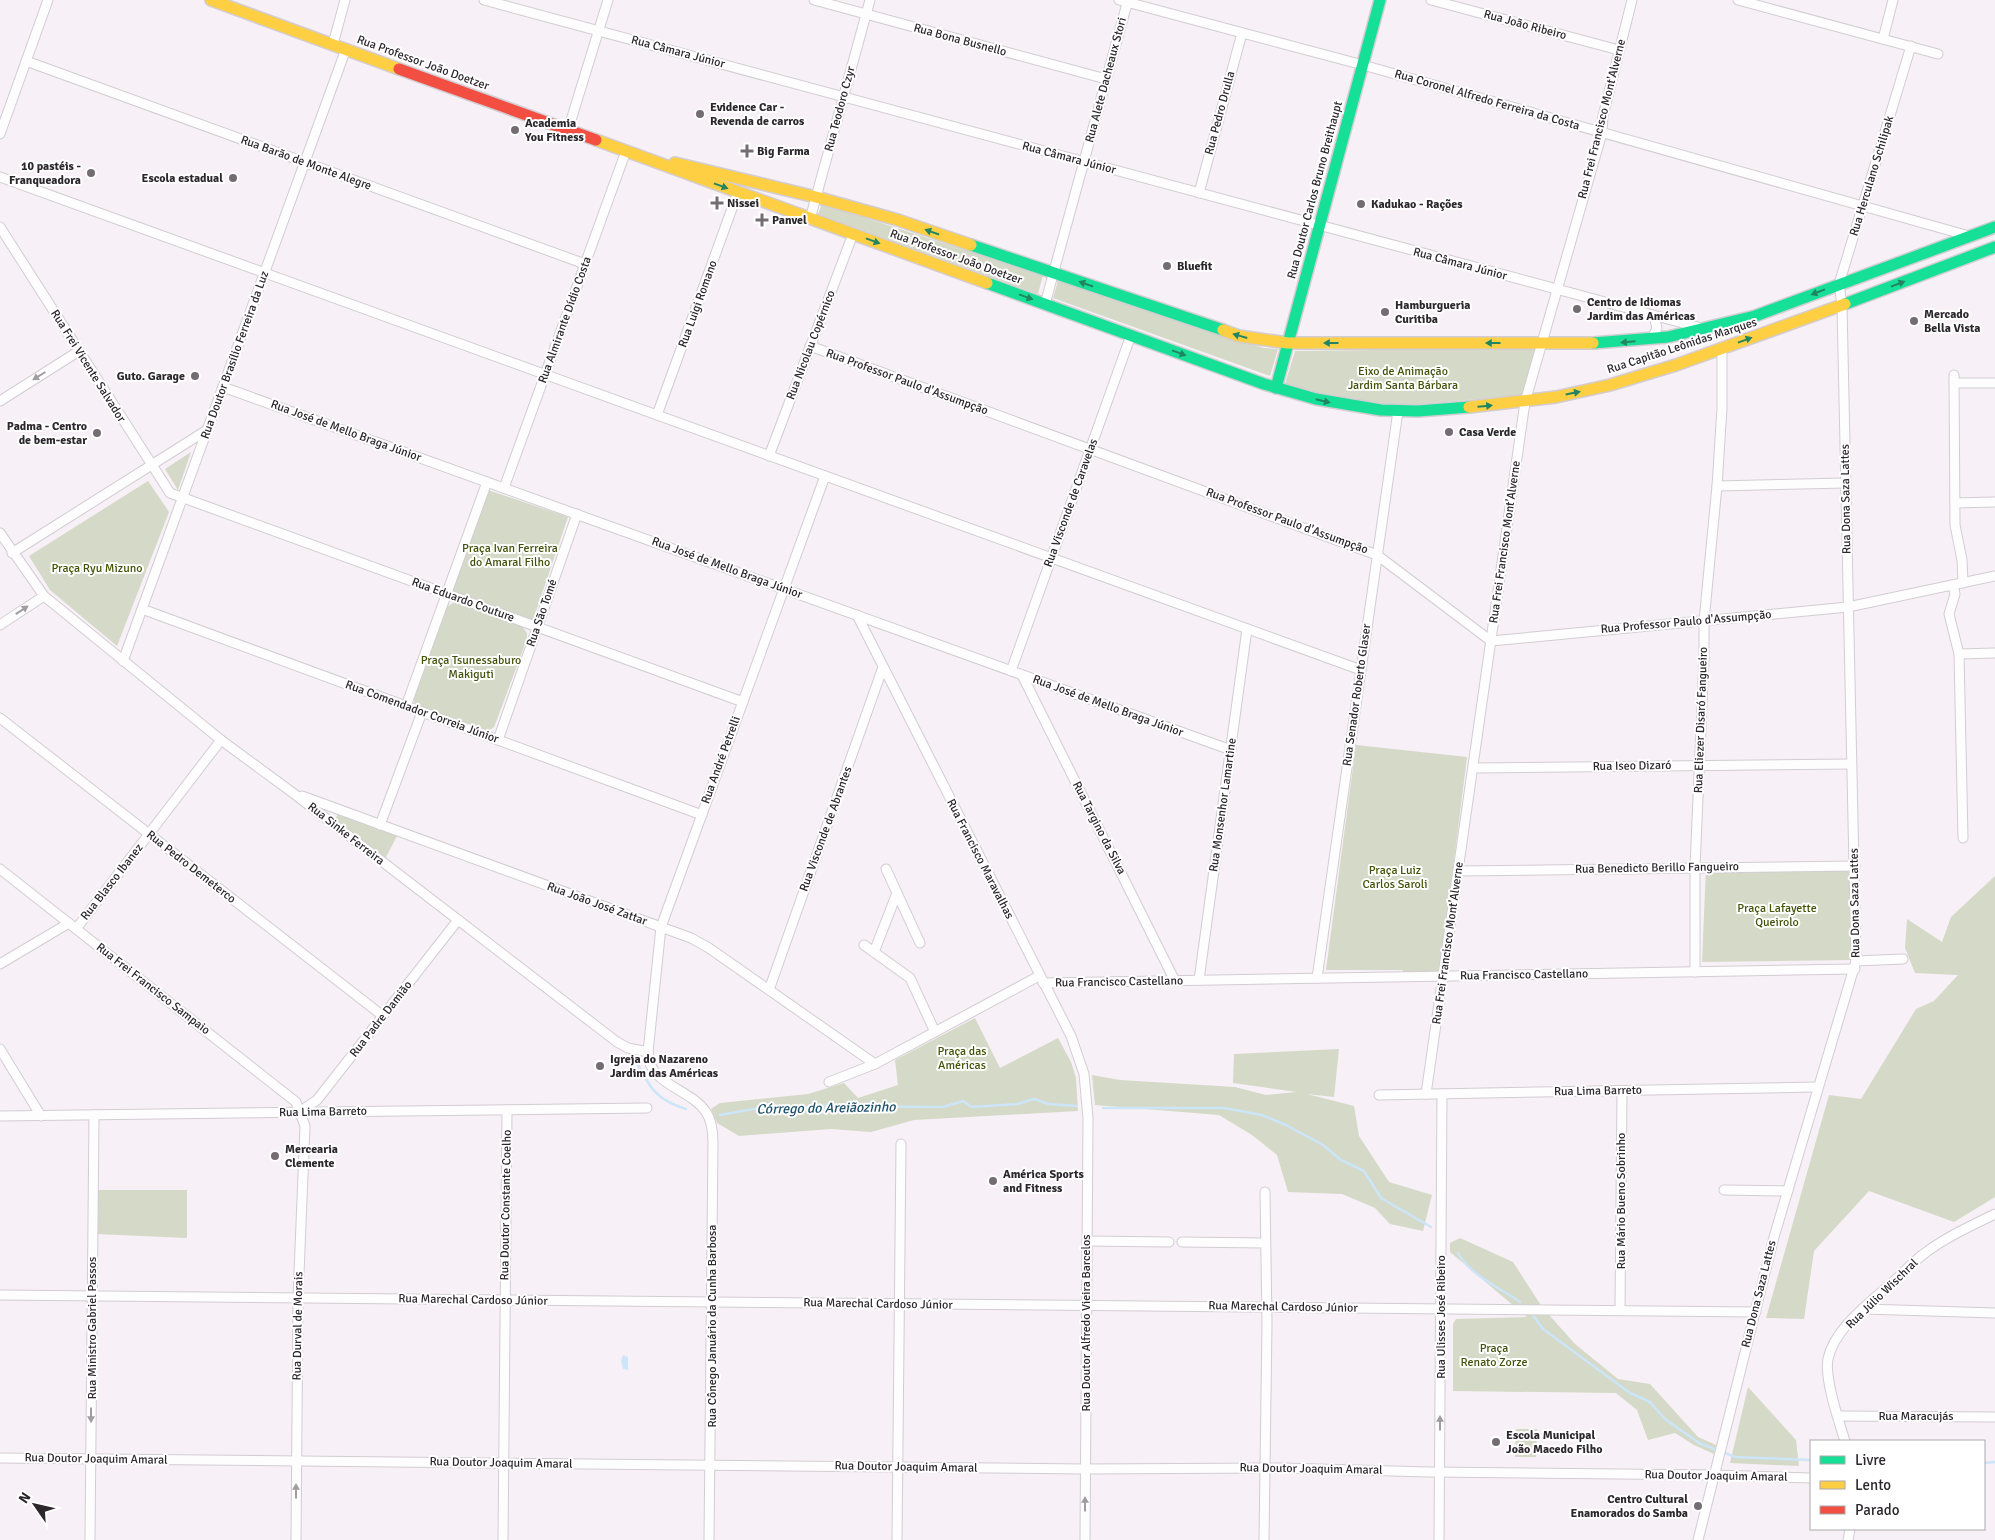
<svg xmlns="http://www.w3.org/2000/svg" width="1995" height="1540" viewBox="0 0 1995 1540" font-family="Signika,sans-serif">
  <rect width="100%" height="100%" fill="#f7f0f6"/>
  <g fill="#d5d9c7">
    <polygon points="822,204 1043,275 1038,294 818,214"/>
    <polygon points="1058,281 1264,348 1278,349 1270,376 1053,298"/>
    <polygon points="1535,348 1523,395 1400,406 1346,400 1285,384 1295,351"/>
    <polygon points="191,452 178,490 165,469"/>
    <polygon points="148,481 169,512 117,646 50,590 29,556"/>
    <polygon points="488,490 568,517 533,620 452,592"/>
    <polygon points="455,602 521,625 527,633 527,639 496,722 494,727 488,731 417,706 414,702 414,695 446,607"/>
    <polygon points="1356,745 1467,757 1440,972 1403,973 1403,970 1326,970"/>
    <polygon points="338,814 398,834 385,859 334,821"/>
    <polygon points="1706,868 1849,870 1851,960 1702,962"/>
    <polygon points="1995,876 1995,1197 1954,1222 1869,1191 1814,1251 1804,1319 1766,1318 1829,1095 1861,1099 1916,1009 1934,1001 1958,975 1915,973 1905,948 1907,919 1942,942 1951,917"/>
    <polygon points="975,1018 1000,1068 1058,1038 1071,1062 1076,1078 1078,1111 914,1120 871,1132 831,1129 739,1136 717,1123 711,1109 720,1103 808,1094 844,1083 858,1098 898,1085 895,1060"/>
    <polygon points="1339,1049 1334,1097 1307,1094 1354,1106 1359,1136 1389,1182 1432,1195 1423,1231 1390,1224 1375,1208 1342,1194 1288,1192 1277,1155 1252,1135 1219,1115 1095,1105 1092,1075 1120,1080 1235,1087 1266,1095 1297,1092 1233,1083 1234,1054"/>
    <polygon points="97,1190 187,1190 187,1238 96,1234"/>
    <polygon points="1460,1238 1513,1262 1542,1307 1575,1344 1618,1379 1650,1384 1698,1437 1716,1445 1714,1454 1694,1445 1675,1433 1648,1440 1637,1410 1616,1393 1453,1391 1453,1324 1456,1319 1527,1317 1450,1252 1450,1243"/>
    <polygon points="1748,1387 1796,1440 1799,1466 1730,1463"/>
    <polygon points="1516,1429 1537,1429 1536,1457 1515,1457"/>
  </g>
  <polygon fill="#cce5f8" points="623,1355 628,1357 628,1370 623,1369 621,1361"/>
  <g fill="none" stroke-linecap="round" stroke-linejoin="round">
    <g stroke="#cce5f8" stroke-width="2.5">
      <path d="M633 1055C648 1084 653 1099 686 1109"/>
      <polyline points="1103,1108 1224,1108 1262,1115 1286,1125 1323,1145 1341,1160 1364,1171 1381,1198 1431,1227"/>
      <polyline points="720,1115 766,1107 786,1112 813,1106 943,1107 963,1101 972,1107 1017,1104 1034,1099 1049,1104 1077,1106"/>
      <path d="M1458 1253C1470 1275 1500 1288 1520 1302"/>
      <polyline points="1532,1314 1543,1329 1630,1393 1650,1402 1665,1419 1699,1443 1735,1457 1811,1460"/>
      <polyline points="1984,1463 1995,1462"/>
    </g>
    <defs>
      <g id="street">
        <polyline points="484,0 1705,329"/>
        <polyline points="814,0 1106,79"/>
        <polyline points="1119,0 1363,65 1969,236"/>
        <polyline points="1431,0 1619,50"/>
        <polyline points="1738,0 1938,54"/>
        <polyline points="1883,39 1893,0"/>
        <polyline points="333,44 345,0"/>
        <polyline points="26,61 585,264"/>
        <polyline points="568,130 608,0"/>
        <polyline points="0,134 48,0"/>
        <polyline points="0,177 1361,670"/>
        <polyline points="1199,193 1242,33"/>
        <polyline points="810,219 870,0"/>
        <polyline points="0,227 170,493 743,702"/>
        <polyline points="1045,304 1128,0"/>
        <polyline points="1652,339 1657,328 1654,316"/>
        <polyline points="810,346 1377,555 1491,641 1848,607 1995,576"/>
        <polyline points="1954,375 1955,525 1962,560 1963,583"/>
        <polyline points="1954,383 1995,383"/>
        <polyline points="223,387 1231,750"/>
        <polyline points="0,401 79,351"/>
        <polyline points="657,415 738,192"/>
        <polyline points="769,456 853,234"/>
        <polyline points="1717,486 1846,483"/>
        <polyline points="504,488 626,151"/>
        <polyline points="1955,503 1995,502"/>
        <path d="M0 533 44 596 221 740 293 793 617 1042 628 1048 648 1052C648 1085 690 1088 706 1112 712 1121 713 1133 713 1143L709 1540"/>
        <polyline points="12,553 207,430"/>
        <polyline points="1953,585 1955,594 1949,614 1959,654 1963,838"/>
        <polyline points="142,609 702,815"/>
        <polyline points="857,615 1071,1036 1084,1074 1088,1118 1085,1540"/>
        <polyline points="0,625 44,596"/>
        <polyline points="1959,654 1995,653"/>
        <polyline points="123,661 346,49"/>
        <polyline points="1011,671 1131,335"/>
        <polyline points="1022,675 1175,981"/>
        <polyline points="406,706 487,482"/>
        <polyline points="0,718 383,1016"/>
        <polyline points="498,740 577,514"/>
        <polyline points="1473,768 1851,764"/>
        <polyline points="302,796 691,938 709,948 875,1064"/>
        <polyline points="380,825 422,712"/>
        <polyline points="0,869 296,1102 305,1126 298,1298 296,1540"/>
        <polyline points="886,869 920,943"/>
        <polyline points="1458,871 1855,866"/>
        <polyline points="76,929 221,740"/>
        <polyline points="864,945 910,978 935,1032"/>
        <polyline points="874,952 897,893"/>
        <polyline points="1856,961 1903,959"/>
        <polyline points="0,964 69,923"/>
        <polyline points="1695,972 1695,867 1704,659 1704,621 1717,486 1722,408 1722,348"/>
        <polyline points="1317,978 1398,411"/>
        <polyline points="1199,980 1247,629"/>
        <polyline points="1043,983 1855,969"/>
        <polyline points="769,990 883,667"/>
        <polyline points="0,1049 41,1116"/>
        <polyline points="648,1052 661,927 825,476"/>
        <polyline points="829,1082 875,1064 1039,976"/>
        <polyline points="1426,1094 1525,402 1602,133 1603,116 1632,0"/>
        <polyline points="1379,1095 1817,1087"/>
        <polyline points="299,1112 317,1100 458,920"/>
        <polyline points="0,1116 647,1108"/>
        <polyline points="1724,1190 1788,1191"/>
        <polyline points="1087,1241 1169,1242"/>
        <polyline points="1182,1242 1264,1243"/>
        <polyline points="0,1295 1756,1312"/>
        <polyline points="1864,1309 1995,1313"/>
        <polyline points="1620,1310 1622,1091"/>
        <polyline points="1838,1416 1995,1417"/>
        <path d="M1845 1441C1839 1422 1824 1378 1828 1359 1834 1328 1872 1301 1894 1281 1904 1272 1914 1261 1925 1253 1946 1237 1971 1226 1995 1214"/>
        <polyline points="0,1458 1085,1469 1283,1468 1429,1472 1715,1475 1811,1478"/>
        <polyline points="90,1540 94,1115"/>
        <polyline points="503,1540 507,1110"/>
        <polyline points="897,1540 901,1144"/>
        <polyline points="1264,1540 1267,1323 1265,1192"/>
        <polyline points="1439,1540 1442,1094"/>
        <polyline points="1698,1540 1774,1237 1856,961 1842,305 1839,284 1911,46"/>
        <polyline points="1848,1540 1850,1529"/>
      </g>
      <g id="fast">
        <polyline points="971,245 1223,330"/>
        <polyline points="987,283 1264,384 1316,399 1381,410 1418,411 1469,407"/>
        <polyline points="1845,304 1995,247"/>
        <polyline points="1593,343 1668,337 1755,316 1995,227"/>
        <polyline points="1276,388 1380,0"/>
      </g>
      <g id="slow">
        <polyline points="211,0 399,69"/>
        <polyline points="596,140 987,283"/>
        <polyline points="675,163 816,197 898,220 971,245"/>
        <polyline points="1223,330 1239,336 1288,343 1593,343"/>
        <polyline points="1469,407 1556,397 1610,385 1676,365 1845,304"/>
      </g>
      <polyline id="jam" points="399,69 596,140"/>
    </defs>
    <use href="#street" stroke="#d2cdd2" stroke-width="11"/>
    <use href="#fast" stroke="#d2cdd2" stroke-width="14"/>
    <use href="#slow" stroke="#d2cdd2" stroke-width="14"/>
    <use href="#jam" stroke="#d2cdd2" stroke-width="14"/>
    <use href="#street" stroke="#fefdfe" stroke-width="9"/>
    <use href="#fast" stroke="#16e098" stroke-width="11"/>
    <use href="#slow" stroke="#ffcf43" stroke-width="11"/>
    <use href="#jam" stroke="#f24e42" stroke-width="11"/>
  </g>
  <defs><path id="oneway-solid" d="M-6-.8H1V-3.2L6.5 0L1 3.2V.8H-6Z" transform="scale(1.25)"/></defs>
  <g fill="#218462">
    <use href="#oneway-solid" transform="translate(721 186) rotate(20)"/>
    <use href="#oneway-solid" transform="translate(932 232) rotate(-161)"/>
    <use href="#oneway-solid" transform="translate(873 241) rotate(20)"/>
    <use href="#oneway-solid" transform="translate(1086 284) rotate(-161)"/>
    <use href="#oneway-solid" transform="translate(1898 284) rotate(-21)"/>
    <use href="#oneway-solid" transform="translate(1818 292) rotate(159)"/>
    <use href="#oneway-solid" transform="translate(1026 297) rotate(20)"/>
    <use href="#oneway-solid" transform="translate(1240 336) rotate(-164)"/>
    <use href="#oneway-solid" transform="translate(1745 340) rotate(-20)"/>
    <use href="#oneway-solid" transform="translate(1628 342) rotate(175)"/>
    <use href="#oneway-solid" transform="translate(1331 343) rotate(-180)"/>
    <use href="#oneway-solid" transform="translate(1493 343) rotate(-180)"/>
    <use href="#oneway-solid" transform="translate(1179 353) rotate(20)"/>
    <use href="#oneway-solid" transform="translate(1573 393) rotate(-11)"/>
    <use href="#oneway-solid" transform="translate(1323 401) rotate(13)"/>
    <use href="#oneway-solid" transform="translate(1485 406) rotate(-5)"/>
  </g>
  <g fill="#a09da0">
    <use href="#oneway-solid" transform="translate(39 376) rotate(148)"/>
    <use href="#oneway-solid" transform="translate(22 610) rotate(-33)"/>
    <use href="#oneway-solid" transform="translate(91 1415) rotate(90)"/>
    <use href="#oneway-solid" transform="translate(1440 1423) rotate(-90)"/>
    <use href="#oneway-solid" transform="translate(296 1491) rotate(-90)"/>
    <use href="#oneway-solid" transform="translate(1085 1504) rotate(-90)"/>
  </g>
  <g fill="#736d73" stroke="#fff" stroke-width="2">
    <circle cx="700" cy="114" r="5"/>
    <circle cx="515" cy="130" r="5"/>
    <path d="M744.5 143.5h5v5h5v5h-5v5h-5v-5h-5v-5h5z"/>
    <circle cx="91" cy="173" r="5"/>
    <circle cx="233" cy="178" r="5"/>
    <path d="M714.5 195.5h5v5h5v5h-5v5h-5v-5h-5v-5h5z"/>
    <circle cx="1361" cy="204" r="5"/>
    <path d="M759.5 212.5h5v5h5v5h-5v5h-5v-5h-5v-5h5z"/>
    <circle cx="1167" cy="266" r="5"/>
    <circle cx="1577" cy="309" r="5"/>
    <circle cx="1385" cy="312" r="5"/>
    <circle cx="1914" cy="321" r="5"/>
    <circle cx="195" cy="376" r="5"/>
    <circle cx="1449" cy="432" r="5"/>
    <circle cx="97" cy="433" r="5"/>
    <circle cx="600" cy="1066" r="5"/>
    <circle cx="275" cy="1156" r="5"/>
    <circle cx="993" cy="1181" r="5"/>
    <circle cx="1496" cy="1442" r="5"/>
    <circle cx="1698" cy="1506" r="5"/>
  </g>
  <g text-anchor="middle" dominant-baseline="central" stroke-width="4" stroke-linejoin="round" paint-order="stroke">
    <g font-size="12" fill="#2c272c" stroke="#fff">
      <text transform="translate(1525 25) rotate(15)">Rua João Ribeiro</text>
      <text transform="translate(960 40) rotate(15)">Rua Bona Busnello</text>
      <text transform="translate(678 52) rotate(15)">Rua Câmara Júnior</text>
      <text transform="translate(423 63) rotate(20)">Rua Professor João Doetzer</text>
      <text transform="translate(1106 80) rotate(-75)">Rua Alete Dacheaux Stori</text>
      <text transform="translate(1487 100) rotate(16)">Rua Coronel Alfredo Ferreira da Costa</text>
      <text transform="translate(840 109) rotate(-75)">Rua Teodoro Czyr</text>
      <text transform="translate(1220 113) rotate(-75)">Rua Pedro Drulla</text>
      <text transform="translate(1602 119) rotate(-76)">Rua Frei Francisco Mont'Alverne</text>
      <text transform="translate(1069 158) rotate(15)">Rua Câmara Júnior</text>
      <text transform="translate(306 163) rotate(20)">Rua Barão de Monte Alegre</text>
      <text transform="translate(1872 176) rotate(-73)">Rua Herculano Schilipak</text>
      <text transform="translate(1315 190) rotate(-75)">Rua Doutor Carlos Bruno Breithaupt</text>
      <text transform="translate(956 257) rotate(20)">Rua Professor João Doetzer</text>
      <text transform="translate(1460 264) rotate(15)">Rua Câmara Júnior</text>
      <text transform="translate(698 304) rotate(-70)">Rua Luigi Romano</text>
      <text transform="translate(565 320) rotate(-70)">Rua Almirante Dídio Costa</text>
      <text transform="translate(811 345) rotate(-69)">Rua Nicolau Copérnico</text>
      <text transform="translate(1682 346) rotate(-18)">Rua Capitão Leônidas Marques</text>
      <text transform="translate(235 355) rotate(-70)">Rua Doutor Brasílio Ferreira da Luz</text>
      <text transform="translate(88 366) rotate(58)">Rua Frei Vicente Salvador</text>
      <text transform="translate(907 382) rotate(20)">Rua Professor Paulo d'Assumpção</text>
      <text transform="translate(346 431) rotate(20)">Rua José de Mello Braga Júnior</text>
      <text transform="translate(1846 499) rotate(-91)">Rua Dona Saza Lattes</text>
      <text transform="translate(1071 503) rotate(-70)">Rua Visconde de Caravelas</text>
      <text transform="translate(1287 521) rotate(20)">Rua Professor Paulo d'Assumpção</text>
      <text transform="translate(1505 542) rotate(-82)">Rua Frei Francisco Mont'Alverne</text>
      <text transform="translate(727 568) rotate(20)">Rua José de Mello Braga Júnior</text>
      <text transform="translate(463 600) rotate(20)">Rua Eduardo Couture</text>
      <text transform="translate(542 613) rotate(-71)">Rua São Tomé</text>
      <text transform="translate(1686 622) rotate(-5)">Rua Professor Paulo d'Assumpção</text>
      <text transform="translate(1357 695) rotate(-82)">Rua Senador Roberto Glaser</text>
      <text transform="translate(1108 706) rotate(20)">Rua José de Mello Braga Júnior</text>
      <text transform="translate(422 712) rotate(20)">Rua Comendador Correia Júnior</text>
      <text transform="translate(1701 720) rotate(-88)">Rua Eliezer Disaró Fangueiro</text>
      <text transform="translate(721 760) rotate(-70)">Rua André Petrelli</text>
      <text transform="translate(1632 766) rotate(-1)">Rua Iseo Dizaró</text>
      <text transform="translate(1223 805) rotate(-82)">Rua Monsenhor Lamartine</text>
      <text transform="translate(1099 828) rotate(63)">Rua Targino da Silva</text>
      <text transform="translate(826 829) rotate(-70)">Rua Visconde de Abrantes</text>
      <text transform="translate(346 834) rotate(38)">Rua Sinke Ferreira</text>
      <text transform="translate(980 859) rotate(63)">Rua Francisco Maravalhas</text>
      <text transform="translate(191 867) rotate(38)">Rua Pedro Demeterco</text>
      <text transform="translate(1657 868) rotate(-1)">Rua Benedicto Berillo Fangueiro</text>
      <text transform="translate(112 882) rotate(-52)">Rua Blasco Ibanez</text>
      <text transform="translate(1855 903) rotate(-91)">Rua Dona Saza Lattes</text>
      <text transform="translate(597 904) rotate(20)">Rua João José Zattar</text>
      <text transform="translate(1448 943) rotate(-82)">Rua Frei Francisco Mont'Alverne</text>
      <text transform="translate(1524 975) rotate(-1)">Rua Francisco Castellano</text>
      <text transform="translate(1119 982) rotate(-1)">Rua Francisco Castellano</text>
      <text transform="translate(153 989) rotate(38)">Rua Frei Francisco Sampaio</text>
      <text transform="translate(381 1019) rotate(-52)">Rua Padre Damião</text>
      <text transform="translate(1598 1091) rotate(-1)">Rua Lima Barreto</text>
      <text transform="translate(323 1112) rotate(-1)">Rua Lima Barreto</text>
      <text transform="translate(1621 1201) rotate(-90)">Rua Mário Bueno Sobrinho</text>
      <text transform="translate(506 1205) rotate(-89)">Rua Doutor Constante Coelho</text>
      <text transform="translate(1759 1294) rotate(-76)">Rua Dona Saza Lattes</text>
      <text transform="translate(1882 1294) rotate(-44)">Rua Júlio Wischral</text>
      <text transform="translate(473 1300) rotate(1)">Rua Marechal Cardoso Júnior</text>
      <text transform="translate(878 1304) rotate(1)">Rua Marechal Cardoso Júnior</text>
      <text transform="translate(1283 1307) rotate(1)">Rua Marechal Cardoso Júnior</text>
      <text transform="translate(1441 1317) rotate(-90)">Rua Ulisses José Ribeiro</text>
      <text transform="translate(1086 1323) rotate(-90)">Rua Doutor Alfredo Vieira Barcelos</text>
      <text transform="translate(298 1326) rotate(-89)">Rua Durval de Morais</text>
      <text transform="translate(712 1326) rotate(-90)">Rua Cônego Januário da Cunha Barbosa</text>
      <text transform="translate(92 1328) rotate(-90)">Rua Ministro Gabriel Passos</text>
      <text x="1916" y="1416">Rua Maracujás</text>
      <text transform="translate(96 1459) rotate(1)">Rua Doutor Joaquim Amaral</text>
      <text transform="translate(501 1463) rotate(1)">Rua Doutor Joaquim Amaral</text>
      <text transform="translate(906 1467) rotate(1)">Rua Doutor Joaquim Amaral</text>
      <text transform="translate(1311 1469) rotate(1)">Rua Doutor Joaquim Amaral</text>
      <text transform="translate(1716 1476) rotate(1)">Rua Doutor Joaquim Amaral</text>
    </g>
    <g font-size="12" font-weight="bold" fill="#2c272c" stroke="#fff" text-anchor="start">
      <text x="710" y="107">Evidence Car -<tspan x="710" dy="14">Revenda de carros</tspan></text>
      <text x="525" y="123">Academia<tspan x="525" dy="14">You Fitness</tspan></text>
      <text x="757" y="151">Big Farma</text>
      <text x="81" y="166" text-anchor="end">10 pastéis -<tspan x="81" dy="14">Franqueadora</tspan></text>
      <text x="223" y="178" text-anchor="end">Escola estadual</text>
      <text x="727" y="203">Nissei</text>
      <text x="1371" y="204">Kadukao - Rações</text>
      <text x="772" y="220">Panvel</text>
      <text x="1177" y="266">Bluefit</text>
      <text x="1587" y="302">Centro de Idiomas<tspan x="1587" dy="14">Jardim das Américas</tspan></text>
      <text x="1395" y="305">Hamburgueria<tspan x="1395" dy="14">Curitiba</tspan></text>
      <text x="1924" y="314">Mercado<tspan x="1924" dy="14">Bella Vista</tspan></text>
      <text x="185" y="376" text-anchor="end">Guto. Garage</text>
      <text x="87" y="426" text-anchor="end">Padma - Centro<tspan x="87" dy="14">de bem-estar</tspan></text>
      <text x="1459" y="432">Casa Verde</text>
      <text x="610" y="1059">Igreja do Nazareno<tspan x="610" dy="14">Jardim das Américas</tspan></text>
      <text x="285" y="1149">Mercearia<tspan x="285" dy="14">Clemente</tspan></text>
      <text x="1003" y="1174">América Sports<tspan x="1003" dy="14">and Fitness</tspan></text>
      <text x="1506" y="1435">Escola Municipal<tspan x="1506" dy="14">João Macedo Filho</tspan></text>
      <text x="1688" y="1499" text-anchor="end">Centro Cultural<tspan x="1688" dy="14">Enamorados do Samba</tspan></text>
    </g>
    <g font-size="12" fill="#425209" stroke="#fff">
      <text x="1403" y="371">Eixo de Animação<tspan x="1403" dy="14">Jardim Santa Bárbara</tspan></text>
      <text x="510" y="548">Praça Ivan Ferreira<tspan x="510" dy="14">do Amaral Filho</tspan></text>
      <text x="97" y="568">Praça Ryu Mizuno</text>
      <text x="471" y="660">Praça Tsunessaburo<tspan x="471" dy="14">Makiguti</tspan></text>
      <text x="1395" y="870">Praça Luiz<tspan x="1395" dy="14">Carlos Saroli</tspan></text>
      <text x="1777" y="908">Praça Lafayette<tspan x="1777" dy="14">Queirolo</tspan></text>
      <text x="962" y="1051">Praça das<tspan x="962" dy="14">Américas</tspan></text>
      <text x="1494" y="1348">Praça<tspan x="1494" dy="14">Renato Zorze</tspan></text>
    </g>
    <g font-size="14" font-style="italic" fill="#1e506c" stroke="#fff">
      <text transform="translate(826 1108) rotate(-1)">Córrego do Areiãozinho</text>
    </g>
  </g>
  <rect x="1810" y="1440" width="175" height="90" fill="#ffffff" stroke="#aba9ab"/>
  <rect x="1820" y="1456" width="25" height="8" fill="#16e098" stroke="#aba9ab"/>
  <text x="1855" y="1465" font-size="15" fill="#2c272c">Livre</text>
  <rect x="1820" y="1481" width="25" height="8" fill="#ffcf43" stroke="#aba9ab"/>
  <text x="1855" y="1490" font-size="15" fill="#2c272c">Lento</text>
  <rect x="1820" y="1506" width="25" height="8" fill="#f24e42" stroke="#aba9ab"/>
  <text x="1855" y="1515" font-size="15" fill="#2c272c">Parado</text>
  <g transform="translate(35 1505) rotate(304)" stroke="#ffffff" stroke-width="4" paint-order="stroke">
  <path d="M0-4L9 19L0 12L-9 19Z" fill="#2c272c"/>
  <text y="-8" font-size="14" font-weight="bold" text-anchor="middle" fill="#2c272c">N</text>
  </g>
</svg>
